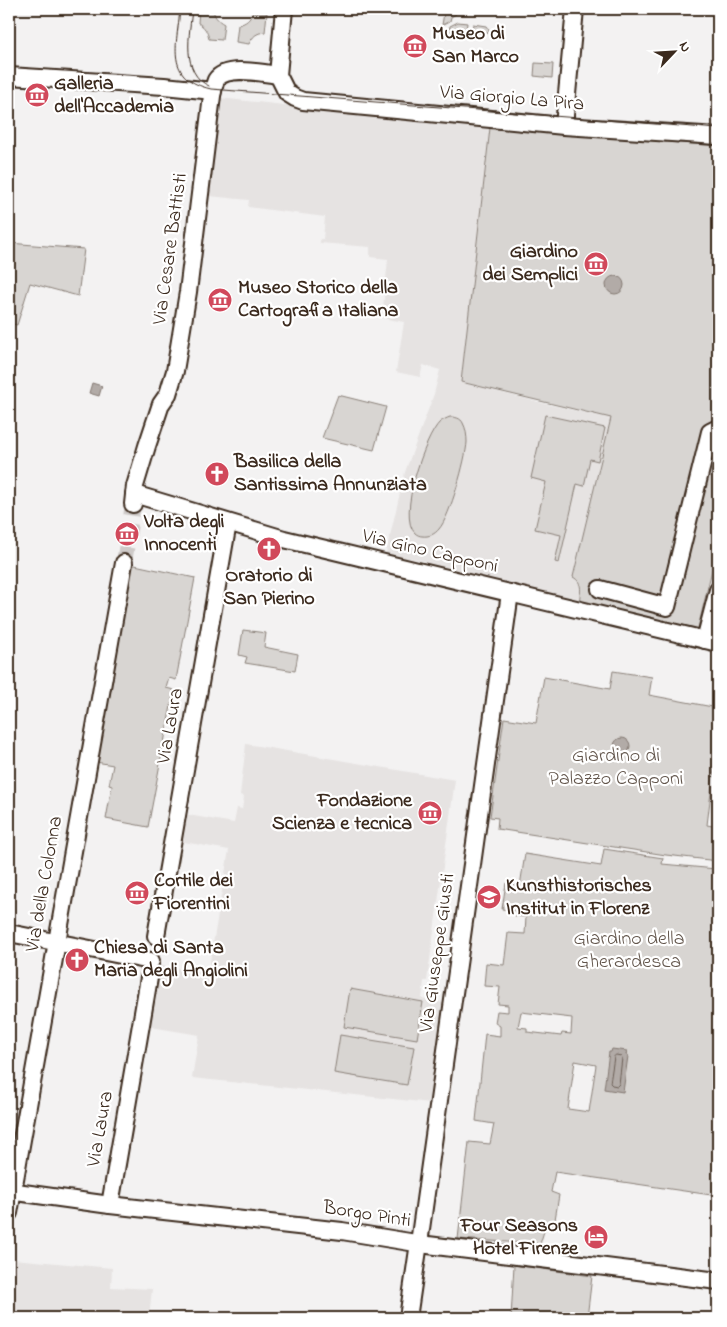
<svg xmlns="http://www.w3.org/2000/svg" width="727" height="1327" viewBox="0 0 727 1327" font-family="'Indie Flower',sans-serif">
  <rect width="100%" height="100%" fill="#f3f2f2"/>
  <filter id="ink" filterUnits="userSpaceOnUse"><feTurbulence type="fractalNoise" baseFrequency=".02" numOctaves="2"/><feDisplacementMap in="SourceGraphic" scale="10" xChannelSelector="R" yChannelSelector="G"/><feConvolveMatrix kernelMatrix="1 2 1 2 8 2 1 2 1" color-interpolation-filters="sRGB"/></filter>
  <g filter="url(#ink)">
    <g fill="#e6e3e2">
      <polygon points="220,98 490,128 461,382 546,404 611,418 573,577 577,579 580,583 581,590 579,603 433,570 427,562 416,559 409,558 400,561 385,557 405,472 434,394 440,370 423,365 420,377 396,372 404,322 382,318 388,259 370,257 370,247 320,243 320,239 323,239 325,217 248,207 249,200 209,196"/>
      <polygon points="246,744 455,780 427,981 424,981 422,999 444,1003 431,1103 192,1078 199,1035 145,1026 155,965 208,973 229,850 178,841 182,814 234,823 237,808 242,809 244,797 240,795"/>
      <polygon points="13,1259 112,1268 111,1287 152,1289 149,1318 9,1318 9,1296"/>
    </g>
    <g fill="#d8d5d2" stroke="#8a8078" fill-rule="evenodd">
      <path d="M199 9H213C214 16 217 20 224 24L222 40 209 39C207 31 205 27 198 23Z"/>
      <polygon points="450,9 456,9 456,14 451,17 450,21 442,25 444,13"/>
      <path d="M253 12 267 13 265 32C256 33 253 36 249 44L236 42 238 25C246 23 250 20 253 12Z"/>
      <polygon points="458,22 467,23 466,31 449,31 450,26"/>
      <polygon points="473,24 486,26 489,30 487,33 474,33 472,30"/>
      <polygon points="535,63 553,64 552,78 534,76"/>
      <path d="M490 128 718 146V545L697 632 579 603C580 593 584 583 573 577L611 418 461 382Z"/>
      <polygon points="9,243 84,249 78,296 30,283 17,325 9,323"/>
      <polygon points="338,395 386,407 374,450 322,438"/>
      <polygon points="545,415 605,428 598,461 590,459 584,486 577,484 559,563 555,562 561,535 535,529 546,482 531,478"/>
      <path d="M450 417C455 417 461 418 463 423 466 428 467 437 467 442 466 459 450 517 439 529 435 534 429 537 422 536 420 536 417 535 415 533 397 517 425 436 440 422 443 420 447 418 450 417Z"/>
      <polygon points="130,564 195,578 176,680 169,678 166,688 174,690 148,827 106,819 112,786 109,785 113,765 96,762"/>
      <polygon points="243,630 266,633 264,647 298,654 295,671 245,663 247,657 239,655"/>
      <polygon points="613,671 652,677 649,695 718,708 718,735 707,825 718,827 718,861 666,855 497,829 498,818 490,817 504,718 536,723 544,677 610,689"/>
      <path d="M604 849 663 858 662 864 716 869 717 863H718V1196L555 1172 551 1192 559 1195 554 1226 546 1225 540 1244 458 1239 469 1142 490 1144 494 1124 476 1121 485 1034 500 1036V1026L495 1023 497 1011 508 1012V1005L498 1004 500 987 484 986 486 963 504 965 508 933 525 934 526 917 515 916V911L502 909 506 883 520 886 525 854 601 866ZM521 1012 572 1018 571 1034 562 1033 561 1036 527 1032V1028L518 1027ZM575 1061 596 1065 589 1112 568 1109Z"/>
      <polygon points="350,989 423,1002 417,1039 344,1027"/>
      <polygon points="340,1035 414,1047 407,1085 334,1073"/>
      <polygon points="514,1265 592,1276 587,1318 511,1318"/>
    </g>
    <g fill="#b2aba7" stroke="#827770">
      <circle cx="615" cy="285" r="9"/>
      <polygon points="92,383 102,386 99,396 89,393"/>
      <circle cx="622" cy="746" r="8"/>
      <polygon points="612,1049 627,1051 626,1055 628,1056 623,1092 604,1089 609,1052 611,1052"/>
    </g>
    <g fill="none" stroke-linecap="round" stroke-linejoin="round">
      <polygon stroke="#6b5e55" stroke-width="1" points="616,1055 621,1056 622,1058 619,1084 617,1086 612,1085 610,1083 614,1057"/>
      <polyline stroke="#cecac8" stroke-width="16" stroke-dasharray="16 8" stroke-linecap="butt" points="124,563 133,504"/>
      <defs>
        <g id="minor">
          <polyline points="284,9 278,75 287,93 295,98 303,101 564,126 718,136"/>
          <polyline points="9,76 164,86 213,91"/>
          <polyline points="564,126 575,9"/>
          <polyline points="134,494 284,539 718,643"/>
          <path d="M133 504 135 486 147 446 161 404 168 394 175 371 188 292 212 96C213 91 214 85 216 80 226 65 262 73 278 75"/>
          <polyline points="600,589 667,607 710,432 718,428"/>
          <polyline points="705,640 718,590"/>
          <polyline points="9,933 151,961"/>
          <polyline points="156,936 228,523"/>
          <polyline points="9,1191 110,1205 342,1231 428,1245 718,1281"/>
          <polyline points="110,1205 150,972"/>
          <polyline points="9,1213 124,563"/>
          <polyline points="408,1318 420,1236 510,593"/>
        </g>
      </defs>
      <use href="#minor" stroke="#3b2a1e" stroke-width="20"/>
      <use href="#minor" stroke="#fff" stroke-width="16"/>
      <g stroke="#3b2a1e" stroke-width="1">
        <path d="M180 9C177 46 164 78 211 89L718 129"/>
        <path d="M192 9C190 33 180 73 209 86"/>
      </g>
    </g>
  </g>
  <defs>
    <symbol id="museum-disc" viewBox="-11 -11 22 22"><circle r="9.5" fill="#d1495b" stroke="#fff"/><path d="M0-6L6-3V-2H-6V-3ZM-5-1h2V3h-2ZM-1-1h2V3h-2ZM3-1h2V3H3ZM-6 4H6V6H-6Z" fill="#fff"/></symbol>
    <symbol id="church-disc" viewBox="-11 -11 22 22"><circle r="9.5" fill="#d1495b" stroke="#fff"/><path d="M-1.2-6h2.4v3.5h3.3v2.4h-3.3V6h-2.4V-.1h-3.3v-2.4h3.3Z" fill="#fff"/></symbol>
    <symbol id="university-disc" viewBox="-11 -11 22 22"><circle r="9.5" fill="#d1495b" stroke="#fff"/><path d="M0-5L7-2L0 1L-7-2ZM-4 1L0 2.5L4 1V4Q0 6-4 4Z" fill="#fff"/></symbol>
    <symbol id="hotel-disc" viewBox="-11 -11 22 22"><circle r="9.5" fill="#d1495b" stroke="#fff"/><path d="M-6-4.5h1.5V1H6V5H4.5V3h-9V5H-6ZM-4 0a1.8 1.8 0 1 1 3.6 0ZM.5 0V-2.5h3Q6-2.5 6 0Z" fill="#fff"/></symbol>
  </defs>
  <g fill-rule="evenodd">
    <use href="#museum-disc" x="401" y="32" width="28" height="28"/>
    <use href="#museum-disc" x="23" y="81" width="28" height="28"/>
    <use href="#museum-disc" x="582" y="250" width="28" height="28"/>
    <use href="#museum-disc" x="206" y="286" width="28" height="28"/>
    <use href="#church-disc" x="203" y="460" width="28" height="28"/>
    <use href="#museum-disc" x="113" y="520" width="28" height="28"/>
    <use href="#church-disc" x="255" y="535" width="28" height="28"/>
    <use href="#museum-disc" x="416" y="799" width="28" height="28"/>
    <use href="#museum-disc" x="123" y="879" width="28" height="28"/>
    <use href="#university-disc" x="475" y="883" width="28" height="28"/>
    <use href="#church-disc" x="63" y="946" width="28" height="28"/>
    <use href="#hotel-disc" x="582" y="1223" width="28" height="28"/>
  </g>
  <g text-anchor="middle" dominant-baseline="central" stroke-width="4.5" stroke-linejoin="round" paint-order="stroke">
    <g font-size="20" font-weight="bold" fill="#3b2a1e" stroke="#fff" text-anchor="start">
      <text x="432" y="34">Museo di<tspan x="432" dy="23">San Marco</tspan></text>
      <text x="54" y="84">Galleria<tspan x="54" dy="23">dell'Accademia</tspan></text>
      <text x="578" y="252" text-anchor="end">Giardino<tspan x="578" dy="23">dei Semplici</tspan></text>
      <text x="238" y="288">Museo Storico della<tspan x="238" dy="23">Cartografia Italiana</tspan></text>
      <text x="234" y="462">Basilica della<tspan x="234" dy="23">Santissima Annunziata</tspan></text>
      <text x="144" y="522">Volta degli<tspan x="144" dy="23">Innocenti</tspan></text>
      <text x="269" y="576" text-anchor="middle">Oratorio di<tspan x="269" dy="23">San Pierino</tspan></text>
      <text x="412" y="801" text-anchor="end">Fondazione<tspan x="412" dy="23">Scienza e tecnica</tspan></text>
      <text x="154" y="881">Cortile dei<tspan x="154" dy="23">Fiorentini</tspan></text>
      <text x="506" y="886">Kunsthistorisches<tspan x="506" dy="23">Institut in Florenz</tspan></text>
      <text x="94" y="948">Chiesa di Santa<tspan x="94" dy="23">Maria degli Angiolini</tspan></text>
      <text x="578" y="1226" text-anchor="end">Four Seasons<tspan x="578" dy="23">Hotel Firenze</tspan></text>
    </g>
    <g font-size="20" fill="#3b2a1e" stroke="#fff">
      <text transform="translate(512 99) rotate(5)">Via Giorgio La Pira</text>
      <text transform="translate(171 249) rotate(-82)">Via Cesare Battisti</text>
      <text transform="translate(430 552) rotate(13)">Via Gino Capponi</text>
      <text transform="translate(171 726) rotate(-80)">Via Laura</text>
      <text transform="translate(45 884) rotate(-80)">Via della Colonna</text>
      <text transform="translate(438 953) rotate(-82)">Via Giuseppe Giusti</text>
      <text transform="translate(101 1129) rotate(-80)">Via Laura</text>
      <text transform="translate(367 1215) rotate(9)">Borgo Pinti</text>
    </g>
    <g font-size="20" fill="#62554b" stroke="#fff">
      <text x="616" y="756">Giardino di<tspan x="616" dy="23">Palazzo Capponi</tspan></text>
      <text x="629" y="939">Giardino della<tspan x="629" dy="23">Gherardesca</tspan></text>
    </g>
  </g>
  <rect width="727" height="1327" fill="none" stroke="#fff" stroke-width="30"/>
  <rect x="15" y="15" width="697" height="1297" fill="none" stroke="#3b2a1e" stroke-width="2" filter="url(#ink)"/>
  <g transform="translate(674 52) rotate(65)" stroke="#ffffff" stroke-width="4" paint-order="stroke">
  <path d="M0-4L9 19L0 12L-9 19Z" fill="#3b2a1e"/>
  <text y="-8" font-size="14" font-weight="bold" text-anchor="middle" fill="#3b2a1e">N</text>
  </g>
</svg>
